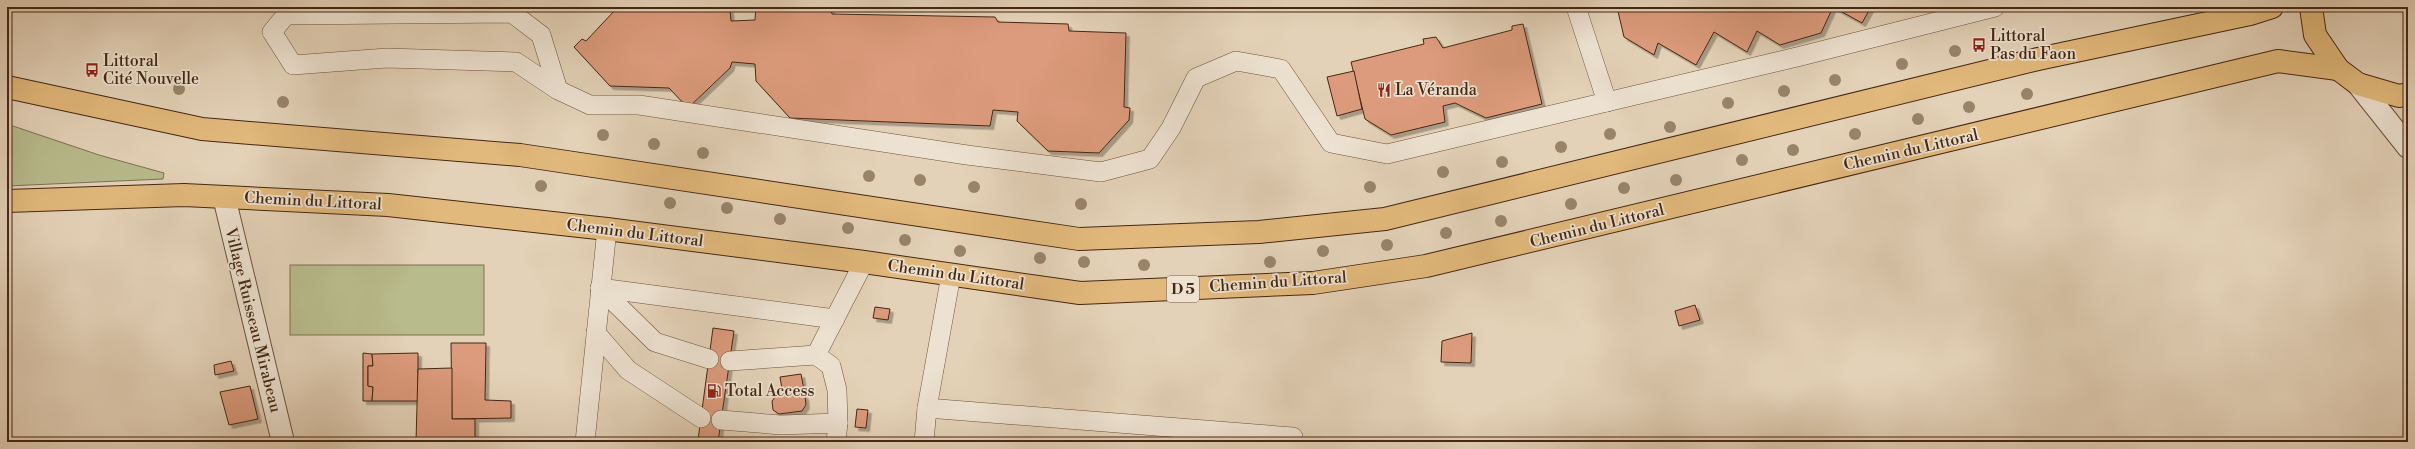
<svg xmlns="http://www.w3.org/2000/svg" width="2415" height="449" viewBox="0 0 2415 449" font-family="'Libre Bodoni',serif">
  <defs>
    <filter id="shadow"><feDropShadow dx="3.5" dy="3.5" stdDeviation="0" flood-color="#0004"/></filter>
  </defs>
  <rect width="100%" height="100%" fill="#e4d2b8"/>
  <filter id="stains"><feTurbulence type="fractalNoise" baseFrequency=".005" numOctaves="4"/><feColorMatrix values="0 0 0 0 .2 0 0 0 0 .09 0 0 0 0 .02 0 0 0 .5 -.17"/></filter>
  <radialGradient id="worn" r=".72"><stop offset=".6" stop-color="#630" stop-opacity="0"/><stop offset="1" stop-color="#630" stop-opacity=".3"/></radialGradient>
  <g fill="#b8bb8c" stroke="#7e7150">
    <polygon points="7,124 99,155 164,173 163,179 7,186"/>
    <rect x="290" y="265" width="194" height="70"/>
  </g>
  <g fill="#dc9b7b" stroke="#452713" filter="url(#shadow)">
    <polygon points="756,7 830,7 832,14 995,17 998,22 1068,24 1069,31 1126,33 1124,107 1130,108 1129,120 1099,153 1048,151 1017,121 1018,112 993,110 990,126 790,118 756,81 755,64 732,62 730,68 688,108 669,88 610,86 574,47 582,39 586,41 616,9 730,9 731,21 755,20"/>
    <polygon points="1617,7 1871,7 1862,23 1833,7 1821,33 1780,45 1757,31 1747,52 1714,32 1696,65 1658,43 1654,55 1624,37"/>
    <polygon points="1523,24 1542,104 1486,118 1455,103 1443,106 1445,122 1391,135 1365,119 1351,62 1424,44 1423,39 1436,37 1443,48 1512,30 1512,26"/>
    <polygon points="1354,71 1362,109 1337,116 1327,77"/>
    <polygon points="1695,305 1700,320 1679,326 1675,311"/>
    <polygon points="875,307 890,309 888,320 873,318"/>
    <polygon points="713,328 734,331 718,442 698,440"/>
    <polygon points="1472,333 1471,363 1441,362 1442,341"/>
    <polygon points="451,343 486,343 485,400 511,401 511,418 452,419"/>
    <polygon points="363,353 372,354 373,366 368,366 368,386 373,387 372,401 363,401"/>
    <polygon points="418,353 418,401 372,401 373,387 368,386 368,366 373,366 372,354"/>
    <polygon points="231,361 234,371 215,375 214,365"/>
    <polygon points="452,368 452,419 475,419 475,442 416,442 418,369"/>
    <polygon points="801,374 804,390 799,391 805,396 806,405 802,411 779,414 773,410 772,401 776,396 783,395 780,377"/>
    <polygon points="250,386 258,419 229,425 220,392"/>
    <polygon points="857,409 868,410 866,428 855,427"/>
    <polygon points="1507,439 1535,442 1507,442"/>
  </g>
  <g fill="none" stroke-linecap="round" stroke-linejoin="round">
    <defs>
      <g id="lane">
        <polyline points="1576,7 1607,102"/>
        <polyline points="558,90 541,35 512,13 286,15 272,32 293,65 387,58 516,62 558,90 590,105 639,105 967,155 1101,172 1150,159 1171,128 1196,78 1236,61 1281,69 1331,143 1387,154 1801,56 1995,7"/>
        <polyline points="951,275 927,408 1293,437"/>
        <polyline points="600,288 835,319"/>
        <polyline points="600,288 655,342 709,359"/>
        <polyline points="596,333 628,370 701,418"/>
        <polyline points="816,355 831,366 837,390 838,423"/>
        <polyline points="730,361 816,355 864,262"/>
        <polyline points="721,420 781,425 838,423 836,442"/>
        <polyline points="585,442 607,229"/>
        <polyline points="924,442 927,408"/>
      </g>
      <g id="street">
        <polyline points="2358,84 2408,147"/>
        <polyline points="224,197 283,442"/>
      </g>
      <g id="primary">
        <polyline points="2311,7 2315,35 2338,69 2358,84 2399,96 2408,94"/>
        <polyline points="7,87 202,129 520,155 1079,239 1259,232 1385,219 2038,59 2250,14 2272,7"/>
        <polyline points="7,201 184,195 388,205 607,229 864,262 1080,293 1313,283 1426,266 2278,61 2338,69"/>
      </g>
    </defs>
    <use href="#lane" stroke="#6d523c" stroke-width="20"/>
    <use href="#street" stroke="#6d523c" stroke-width="24"/>
    <use href="#primary" stroke="#452713" stroke-width="24"/>
    <use href="#lane" stroke="#ede2d1" stroke-width="19"/>
    <use href="#street" stroke="#ede2d1" stroke-width="22"/>
    <use href="#primary" stroke="#e2b97c" stroke-width="22"/>
  </g>
  <g fill="#99846a">
    <circle cx="1955" cy="51" r="6"/>
    <circle cx="1902" cy="64" r="6"/>
    <circle cx="1835" cy="80" r="6"/>
    <circle cx="179" cy="89" r="6"/>
    <circle cx="1784" cy="91" r="6"/>
    <circle cx="2027" cy="94" r="6"/>
    <circle cx="283" cy="102" r="6"/>
    <circle cx="1728" cy="103" r="6"/>
    <circle cx="1969" cy="107" r="6"/>
    <circle cx="1918" cy="119" r="6"/>
    <circle cx="1670" cy="127" r="6"/>
    <circle cx="1610" cy="134" r="6"/>
    <circle cx="1855" cy="134" r="6"/>
    <circle cx="603" cy="135" r="6"/>
    <circle cx="654" cy="144" r="6"/>
    <circle cx="1561" cy="147" r="6"/>
    <circle cx="1793" cy="150" r="6"/>
    <circle cx="703" cy="153" r="6"/>
    <circle cx="1742" cy="160" r="6"/>
    <circle cx="1502" cy="162" r="6"/>
    <circle cx="1443" cy="172" r="6"/>
    <circle cx="869" cy="176" r="6"/>
    <circle cx="920" cy="180" r="6"/>
    <circle cx="1676" cy="180" r="6"/>
    <circle cx="541" cy="186" r="6"/>
    <circle cx="974" cy="187" r="6"/>
    <circle cx="1370" cy="187" r="6"/>
    <circle cx="1624" cy="188" r="6"/>
    <circle cx="670" cy="203" r="6"/>
    <circle cx="1081" cy="204" r="6"/>
    <circle cx="1571" cy="204" r="6"/>
    <circle cx="727" cy="208" r="6"/>
    <circle cx="780" cy="219" r="6"/>
    <circle cx="1501" cy="221" r="6"/>
    <circle cx="848" cy="228" r="6"/>
    <circle cx="1446" cy="233" r="6"/>
    <circle cx="905" cy="240" r="6"/>
    <circle cx="1387" cy="245" r="6"/>
    <circle cx="960" cy="251" r="6"/>
    <circle cx="1323" cy="251" r="6"/>
    <circle cx="1040" cy="258" r="6"/>
    <circle cx="1084" cy="262" r="6"/>
    <circle cx="1270" cy="262" r="6"/>
    <circle cx="1144" cy="265" r="6"/>
  </g>
  <defs>
    <symbol id="bus-bare" viewBox="-9 -9 18 18"><path d="M-5-6H5V4H4V6H2V4H-2V6H-4V4H-5ZM-3.5-4V0h7V-4ZM-3.5 1.2v1.5H-2V1.2ZM2 1.2v1.5H3.5V1.2Z" fill="#8f2418" stroke="#ede2d1" stroke-width="2.5" paint-order="stroke"/></symbol>
    <symbol id="restaurant-bare" viewBox="-9 -9 18 18"><path d="M-5-6h1v4h1v-4h1v4h1v-4h1v5L-1.5 .5V6h-2V.5L-5-1ZM5-6V6H3V1.5H1.5Q1.5-4 5-6Z" fill="#8f2418" stroke="#ede2d1" stroke-width="2.5" paint-order="stroke"/></symbol>
    <symbol id="fuel-bare" viewBox="-9 -9 18 18"><path d="M-5.5-6h7V0h2V4h1.3V-2.5L3-4.5l.8-.8L6-3V5H2.5V1h-1V6h-7ZM-4.2-4.7v3.2H.2V-4.7Z" fill="#8f2418" stroke="#ede2d1" stroke-width="2.5" paint-order="stroke"/></symbol>
  </defs>
  <g fill-rule="evenodd">
    <use href="#bus-bare" x="1969" y="35" width="20" height="20"/>
    <use href="#bus-bare" x="82" y="60" width="20" height="20"/>
    <use href="#restaurant-bare" x="1374" y="80" width="20" height="20"/>
    <use href="#fuel-bare" x="704" y="381" width="20" height="20"/>
  </g>
  <g text-anchor="middle" dominant-baseline="central" stroke-width="3.5" stroke-linejoin="round" paint-order="stroke">
    <rect fill="#ede2d1" stroke="#775f4c" stroke-width="1" x="1167" y="276" width="32" height="26" rx="3"/>
    <g font-size="15" font-weight="bold" fill="#452713">
      <text x="1183" y="289">D 5</text>
    </g>
    <g font-size="16" fill="#452713" stroke="#ede2d1" text-anchor="start">
      <text x="1990" y="36">Littoral<tspan x="1990" dy="18">Pas du Faon</tspan></text>
      <text x="103" y="61">Littoral<tspan x="103" dy="18">Cité Nouvelle</tspan></text>
      <text x="1395" y="90">La Véranda</text>
      <text x="725" y="391">Total Access</text>
    </g>
    <g font-size="16" fill="#452713" stroke="#ede2d1">
      <text transform="translate(1911 150) rotate(-13)">Chemin du Littoral</text>
      <text transform="translate(313 201) rotate(3)">Chemin du Littoral</text>
      <text transform="translate(1597 226) rotate(-14)">Chemin du Littoral</text>
      <text transform="translate(635 233) rotate(7)">Chemin du Littoral</text>
      <text transform="translate(956 275) rotate(8)">Chemin du Littoral</text>
      <text transform="translate(1278 282) rotate(-4)">Chemin du Littoral</text>
      <text transform="translate(253 320) rotate(76)">Village Ruisseau Mirabeau</text>
    </g>
  </g>
  <rect width="2415" height="449" fill="none" stroke="#e4d2b8" stroke-width="24"/>
  <rect x="8" y="8" width="2399" height="433" fill="none" stroke="#452713" stroke-width="2"/>
  <rect x="12" y="12" width="2391" height="425" fill="none" stroke="#452713"/>
  <rect width="100%" height="100%" filter="url(#stains)"/>
  <rect width="100%" height="100%" fill="url(#worn)"/>
</svg>
